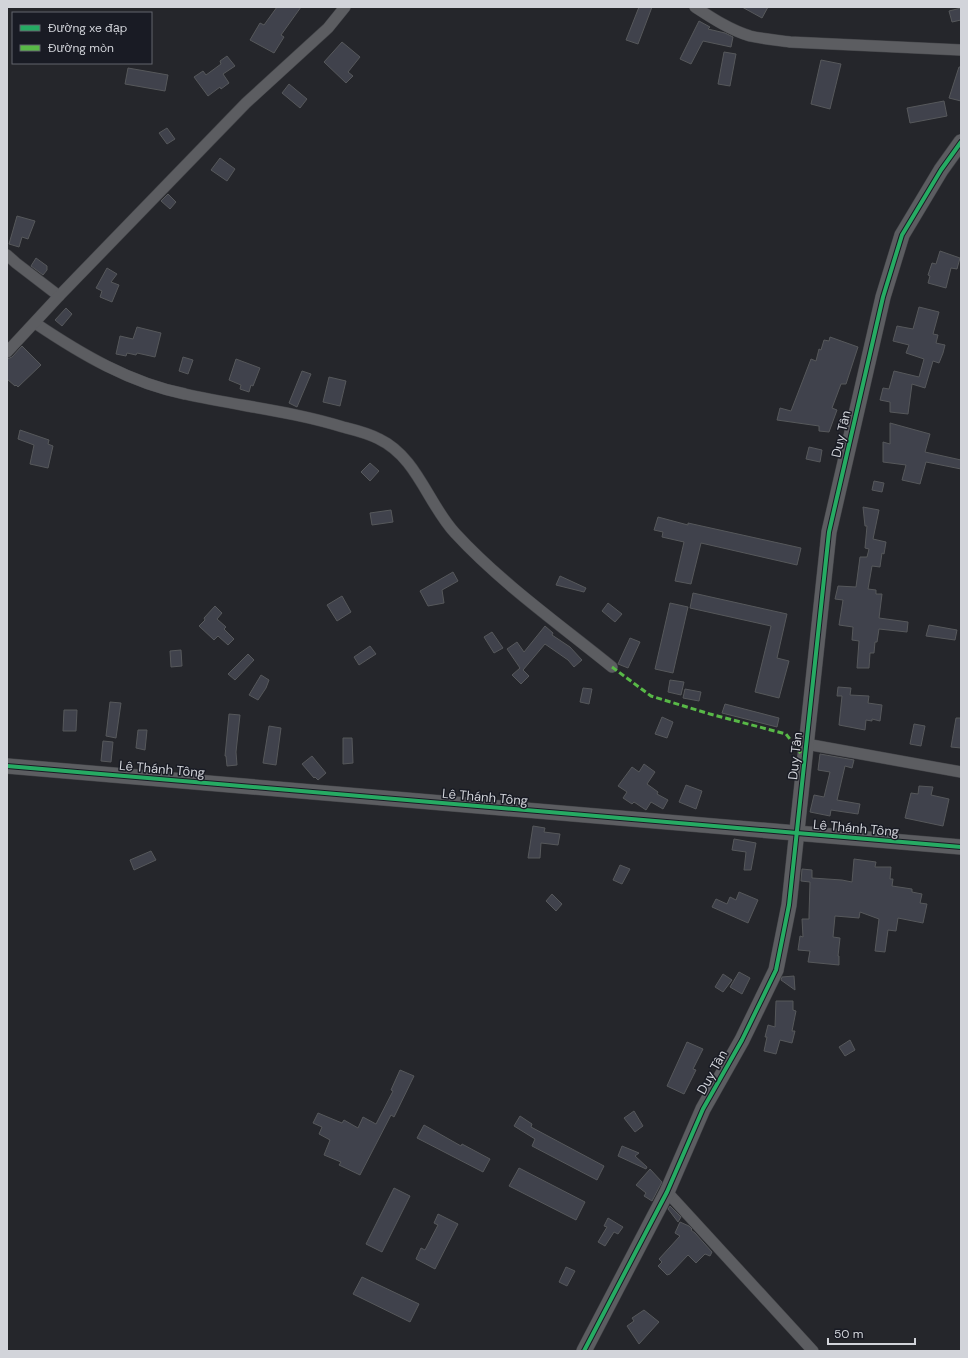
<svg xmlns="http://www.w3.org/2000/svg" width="968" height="1358" viewBox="0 0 968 1358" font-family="'DM Sans',sans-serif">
  <rect width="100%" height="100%" fill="#25262b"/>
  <g fill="#40424c" stroke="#56585b">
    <polygon points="277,7 301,7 281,35 284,37 274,53 250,40 260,23 264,25"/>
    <polygon points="639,7 652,7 638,44 626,40"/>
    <polygon points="742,7 768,7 762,18"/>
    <polygon points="961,8 961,20 952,22 949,11"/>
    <polygon points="699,21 710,27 708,29 725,33 733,37 731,47 703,41 691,64 680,59"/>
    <polygon points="342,42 360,57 348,72 353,76 346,83 324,62"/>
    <polygon points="724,52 736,54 730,86 718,84"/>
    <polygon points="227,56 235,66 223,74 229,83 221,89 220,87 208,96 194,77 203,71 206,75 221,64 220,61"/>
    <polygon points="821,60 841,64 830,109 811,104"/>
    <polygon points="959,67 961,67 961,101 949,98"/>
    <polygon points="128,68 168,75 165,91 125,84"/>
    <polygon points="289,84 307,99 300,108 282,93"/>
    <polygon points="944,101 947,116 910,123 907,108"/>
    <polygon points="167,128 175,139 167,144 159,133"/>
    <polygon points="220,158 235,169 227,181 211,170"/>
    <polygon points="168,194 176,202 170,209 161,201"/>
    <polygon points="17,216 35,221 28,239 22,237 19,247 9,244"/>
    <polygon points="940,251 960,258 957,269 951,268 946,288 928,283 930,276 928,275 932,263 936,264"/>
    <polygon points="36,258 47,266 47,270 43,275 31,266"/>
    <polygon points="107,268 117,274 111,282 119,285 112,302 100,297 102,291 96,288"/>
    <polygon points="919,307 939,312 933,334 938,335 936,343 945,345 943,353 939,363 933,361 925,388 912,384 908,414 890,412 890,402 880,400 883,388 889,389 894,371 919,377 924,359 906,353 909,345 893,341 897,326 913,329"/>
    <polygon points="66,308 72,314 62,326 55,320"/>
    <polygon points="137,327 161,333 155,357 137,353 136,355 127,353 126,356 116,354 120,336 133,339"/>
    <polygon points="830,337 858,347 846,384 841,384 832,408 837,410 829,432 819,431 819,426 777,420 780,408 791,411 811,359 816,361 819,349 821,350 824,340 829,341"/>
    <polygon points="22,346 41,365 18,387 16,385 15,386 7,379 7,359 12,357"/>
    <polygon points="183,357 193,360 188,374 179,371"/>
    <polygon points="236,359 260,368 253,386 251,385 249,392 240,389 241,385 229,380"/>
    <polygon points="302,371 311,374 297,407 289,403"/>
    <polygon points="329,377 346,381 340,406 323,402"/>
    <polygon points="890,423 930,434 925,452 961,460 961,469 926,462 920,484 902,480 906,465 883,462 883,442 890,444"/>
    <polygon points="20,430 49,440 48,444 53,446 48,468 30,464 34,445 18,439"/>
    <polygon points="809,447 822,450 820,462 806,459"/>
    <polygon points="370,463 379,471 370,481 361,472"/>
    <polygon points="874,481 884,483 882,492 872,490"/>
    <polygon points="863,507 879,510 873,539 886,542 884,554 882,553 880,567 872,566 868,589 876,590 876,594 882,594 879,618 908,622 907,632 879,629 877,642 875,642 874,653 870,653 869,668 857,668 859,641 852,640 853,627 839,625 843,600 835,599 838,586 856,587 860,557 867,557 869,549 865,548 867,526 865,526"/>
    <polygon points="391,510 393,522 372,525 370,513"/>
    <polygon points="658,517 688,525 688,523 801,548 797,565 701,543 691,584 675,581 684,542 662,537 663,532 654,530"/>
    <polygon points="453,572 458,581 442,590 444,603 428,606 420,591"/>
    <polygon points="560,576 586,588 584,592 556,585"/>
    <polygon points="693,593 787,614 777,658 789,661 779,698 755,692 771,626 690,608"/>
    <polygon points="342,596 351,612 337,621 327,605"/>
    <polygon points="608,603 622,614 615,622 602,611"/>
    <polygon points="670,603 688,607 673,673 655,669"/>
    <polygon points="215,606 222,613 217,619 226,627 224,629 234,639 228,645 218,636 214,640 199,626 205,620 204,618"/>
    <polygon points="929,625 957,630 955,640 926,636"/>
    <polygon points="545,626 553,633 552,635 570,647 582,660 574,667 568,660 545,644 523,670 529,676 521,684 512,675 520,668 507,649 517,642 524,652"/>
    <polygon points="492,632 503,648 494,653 484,637"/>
    <polygon points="630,638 640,642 628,668 618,664"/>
    <polygon points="370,646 376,654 359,665 354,657"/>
    <polygon points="181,650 182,666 171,667 170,651"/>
    <polygon points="248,654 254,660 235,680 228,674"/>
    <polygon points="261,675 269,680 266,688 258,700 249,695"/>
    <polygon points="670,680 684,682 681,695 668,692"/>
    <polygon points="838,687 851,688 850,695 869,696 868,703 882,705 880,721 872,719 872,721 866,720 865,730 839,725 842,696 837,696"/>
    <polygon points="583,688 592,689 589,704 580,702"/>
    <polygon points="685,689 701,692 699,701 683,698"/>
    <polygon points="110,702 121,703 116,738 106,736"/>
    <polygon points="725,704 779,718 777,727 722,713"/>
    <polygon points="64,710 77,710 76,731 63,731"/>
    <polygon points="229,714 240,715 236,752 237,765 227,766 226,756 225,756"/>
    <polygon points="662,717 673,722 667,738 655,734"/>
    <polygon points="956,718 961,718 961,748 951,747"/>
    <polygon points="914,724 925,726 921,746 910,744"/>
    <polygon points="269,726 281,728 276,765 263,763"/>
    <polygon points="138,730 147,730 145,750 136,748"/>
    <polygon points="343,738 352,738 353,763 343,764"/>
    <polygon points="103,741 113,742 111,762 101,761"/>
    <polygon points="820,754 854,760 852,768 845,766 837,800 860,804 858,814 831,810 830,816 810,812 814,795 824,797 830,772 818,770"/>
    <polygon points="312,756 326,773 318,780 315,777 314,778 302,764"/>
    <polygon points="644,764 655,772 647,784 658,792 657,794 668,800 663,809 651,802 646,810 634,802 632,804 623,798 627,792 618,786 632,767 639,772"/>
    <polygon points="686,785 702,791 696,809 679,802"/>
    <polygon points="919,786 933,787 931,795 949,799 943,826 905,818 911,793 918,794"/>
    <polygon points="533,826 545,828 544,832 560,834 558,845 541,843 540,858 528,858"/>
    <polygon points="734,839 756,843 751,870 744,870 746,852 732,850"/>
    <polygon points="151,851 156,860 134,870 130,860"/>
    <polygon points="854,859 876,862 875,867 891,867 890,879 893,879 892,886 912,889 912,892 922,894 920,903 927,904 923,923 898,918 896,931 888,930 885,952 875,951 879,919 860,912 859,918 835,916 833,937 840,938 838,956 839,956 839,965 808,962 810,951 798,950 800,936 803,937 802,919 809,919 809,915 810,882 801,881 802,869 812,870 812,878 842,880 852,882"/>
    <polygon points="620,865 630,869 622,884 613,880"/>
    <polygon points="739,892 758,900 748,923 712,907 716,899 727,904 730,897 736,900"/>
    <polygon points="552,894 562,904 556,911 546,901"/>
    <polygon points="739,972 750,978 742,994 730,987"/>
    <polygon points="723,974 732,980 723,992 715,987"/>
    <polygon points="794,976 795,990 781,980 782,977"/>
    <polygon points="776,1001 793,1001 793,1010 796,1011 792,1031 795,1031 792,1043 780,1040 776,1054 764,1051 767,1037 765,1037 768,1025 775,1027"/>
    <polygon points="850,1040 855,1050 845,1056 839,1047"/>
    <polygon points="687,1042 703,1049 693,1069 696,1070 684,1094 667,1086"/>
    <polygon points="400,1070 414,1076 394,1117 391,1115 360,1175 339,1165 341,1162 324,1155 330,1140 319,1134 322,1127 313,1123 318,1113 342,1123 344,1120 358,1128 363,1117 376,1124 393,1091 391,1090"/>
    <polygon points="634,1111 643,1126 635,1132 624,1118"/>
    <polygon points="520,1116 532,1124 531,1127 604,1166 597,1180 532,1146 535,1139 514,1126"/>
    <polygon points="424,1125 461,1146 462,1144 490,1159 483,1172 417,1138"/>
    <polygon points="622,1146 639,1153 635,1156 647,1167 646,1169 618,1156"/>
    <polygon points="519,1168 585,1202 576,1220 509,1186"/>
    <polygon points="650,1169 662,1182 652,1201 644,1196 646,1193 636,1185"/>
    <polygon points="394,1188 410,1196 382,1252 366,1244"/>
    <polygon points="670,1206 681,1217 678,1222 668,1209"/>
    <polygon points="438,1214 458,1224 435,1269 416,1259 421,1248 425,1250 438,1225 434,1223"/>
    <polygon points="608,1218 623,1227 618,1234 614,1232 605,1246 598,1242 607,1227 604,1226"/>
    <polygon points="680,1222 689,1226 692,1229 691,1230 695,1233 712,1252 710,1256 705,1254 696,1263 688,1255 670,1274 667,1275 658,1266 662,1262 659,1259 680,1236 675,1233"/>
    <polygon points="566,1267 575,1271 567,1286 559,1282"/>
    <polygon points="362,1277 419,1304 410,1322 353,1294"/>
    <polygon points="644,1310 659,1322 639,1344 627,1326 634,1321 632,1318"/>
  </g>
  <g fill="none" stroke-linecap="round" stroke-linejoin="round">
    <defs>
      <g id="street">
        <path d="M695 7C712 18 730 30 750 36 763 39 776 40 790 42L961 50"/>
        <polyline points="7,255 16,263 59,296"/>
        <path d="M35 323C81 354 130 383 185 394 238 406 292 411 343 427 355 430 368 433 379 439 417 457 428 504 455 533 501 583 559 624 612 667"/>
        <polyline points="7,352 59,296 246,103 328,28 345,7"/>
        <polyline points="806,744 961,772"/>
        <polyline points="667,1192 813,1351"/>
      </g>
      <g id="secondary">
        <polyline points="7,766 961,847"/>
        <polyline points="584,1351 667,1192 703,1109 742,1040 776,970 789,905 829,532 883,297 902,235 941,170 961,142"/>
      </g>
    </defs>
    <use href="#street" stroke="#424347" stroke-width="12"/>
    <use href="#secondary" stroke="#424347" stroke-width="16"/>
    <use href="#street" stroke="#5c5d61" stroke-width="11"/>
    <use href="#secondary" stroke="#5c5d61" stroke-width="15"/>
    <polyline stroke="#58b947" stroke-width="3" stroke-dasharray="6 3" stroke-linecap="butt" points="612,667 651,696 710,714 786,734 804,757"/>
    <defs>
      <g id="cycleway">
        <polyline points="7,766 961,847"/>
        <polyline points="584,1351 667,1192 703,1109 742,1040 776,970 789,905 829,532 883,297 902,235 941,170 961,142"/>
      </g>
    </defs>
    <use href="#cycleway" stroke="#191b24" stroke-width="6"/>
    <use href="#cycleway" stroke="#26ab63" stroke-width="4"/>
  </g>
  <g text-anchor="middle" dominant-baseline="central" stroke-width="3" stroke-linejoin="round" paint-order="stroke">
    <g font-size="13" fill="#d2d4da" stroke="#191b24">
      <text transform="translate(841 434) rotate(-77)">Duy Tân</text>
      <text transform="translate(795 756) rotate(-84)">Duy Tân</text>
      <text transform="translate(162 769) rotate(5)">Lê Thánh Tông</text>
      <text transform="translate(485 797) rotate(5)">Lê Thánh Tông</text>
      <text transform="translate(856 828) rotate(5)">Lê Thánh Tông</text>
      <text transform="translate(712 1072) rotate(-61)">Duy Tân</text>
    </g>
  </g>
  <rect width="968" height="1358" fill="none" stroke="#d2d4da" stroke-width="16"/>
  <rect x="12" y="12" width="140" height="52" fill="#191b24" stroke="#63656d"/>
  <rect x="20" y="25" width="20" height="6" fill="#26ab63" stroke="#63656d"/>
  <text x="48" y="32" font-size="12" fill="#d2d4da">Đường xe đạp</text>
  <rect x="20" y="45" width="20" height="6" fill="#58b947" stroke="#63656d"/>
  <text x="48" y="52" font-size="12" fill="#d2d4da">Đường mòn</text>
  <path d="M828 1338v6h87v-6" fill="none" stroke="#d2d4da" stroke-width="2"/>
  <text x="834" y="1338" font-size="12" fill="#d2d4da" stroke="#191b24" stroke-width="3" paint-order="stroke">50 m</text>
</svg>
